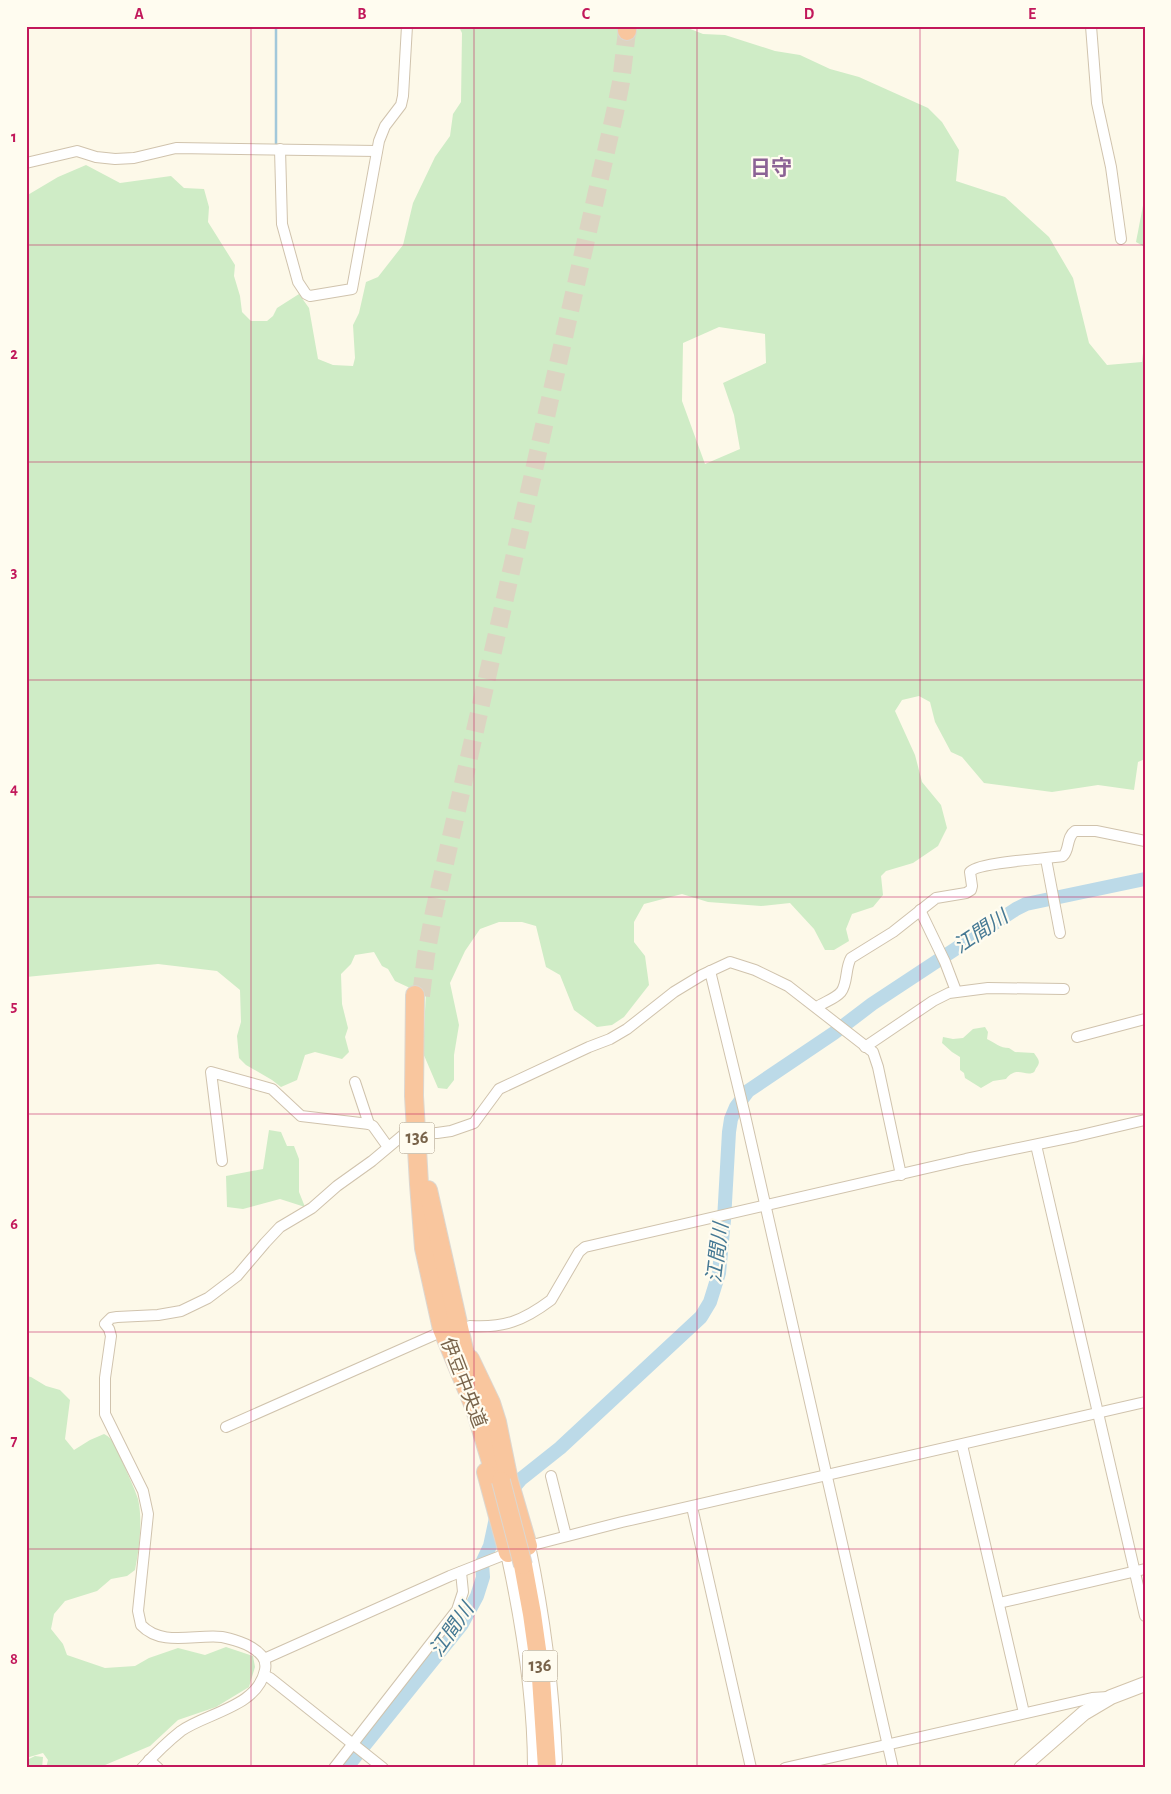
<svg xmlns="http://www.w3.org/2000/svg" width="1171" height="1794" viewBox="0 0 1171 1794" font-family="'Alegreya Sans','Noto Sans JP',sans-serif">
  <rect width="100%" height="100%" fill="#fdf9e9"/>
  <g fill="#cfecc6" fill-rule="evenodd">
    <path d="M453 26H616L617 29 634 30 638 29V26H683L703 34 725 35 775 51 800 55 830 69 859 77 928 108 942 122 959 150 956 181 1005 197 1049 237 1073 278 1089 343 1107 365 1142 362 1145 335V759L1138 762 1134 790 1098 785 1052 792 984 783 962 757 951 752 935 722 930 702 919 696 902 700 895 711 915 755 922 782 941 805 947 828 938 846 913 863 886 871 881 876 883 895 873 907 852 914 846 929 849 941 834 950H825L814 929 790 903 761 906 708 902 682 894 644 904 634 922V942L645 956 649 985 624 1017 612 1025 597 1027 574 1010 560 975 546 967 536 926 522 922H499L480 929 465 951 450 983 459 1025 454 1055V1080L447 1089 438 1088 423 1053 426 991 422 988H410L395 981 388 969 382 966 374 952 355 955 351 964 341 974 342 1004 348 1028 345 1037 349 1052 342 1059 315 1052 305 1055 297 1080 281 1087 272 1080 246 1065 239 1058 237 1036 241 1022 240 990 217 971 158 964 26 977V196L58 177 86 165 120 183 171 176 184 188 204 189 209 207 208 222 235 265 234 276 240 296 242 312 251 321H267L273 316 277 308 299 294 309 308 318 359 333 365 353 366 355 358 353 325 359 313 366 282 378 277 403 245 413 203 435 157 450 136 453 114 461 102 462 33 460 29ZM719 327 765 334 766 363 723 383 734 415 740 449 705 464 682 401 683 343Z"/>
    <polygon points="1145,195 1145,247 1136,242"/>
    <path d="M985 1027 988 1032 987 1039C995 1043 1000 1048 1009 1048L1015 1052 1034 1053C1038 1059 1041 1061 1037 1067 1035 1069 1035 1073 1032 1073 1025 1076 1016 1066 1006 1079L993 1081 981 1088 965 1078 964 1073 960 1070V1057L952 1052 942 1043 943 1037 953 1039 963 1038 973 1029Z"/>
    <polygon points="269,1130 281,1132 287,1146 294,1146 299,1159 299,1192 305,1207 280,1199 243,1209 227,1207 226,1176 263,1169"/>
    <path d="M26 1376 31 1377 46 1386 60 1390 70 1400 65 1439 74 1450 90 1440 104 1434C114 1438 119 1453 123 1463 128 1475 134 1487 138 1499 143 1520 139 1550 135 1570L127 1576 111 1579 97 1591 65 1601 54 1614 51 1629 63 1644 67 1655 105 1668 135 1666 149 1658 178 1648 205 1655 226 1647 253 1656 255 1667 249 1687 216 1707 178 1720 150 1746 98 1768H46L48 1760 43 1753 26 1758Z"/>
    <polygon points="35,1756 43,1757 42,1768 26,1768 29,1759"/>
  </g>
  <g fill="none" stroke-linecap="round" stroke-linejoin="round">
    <polyline stroke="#a2c8da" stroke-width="2.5" points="276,146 276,28"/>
    <polyline stroke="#bcdae8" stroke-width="14" points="346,1768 462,1624 477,1596 483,1577 482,1563 490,1546 496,1518 504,1499 521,1479 560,1448 701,1317 710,1302 719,1273 724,1220 729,1132 731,1119 736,1107 748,1091 834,1033 872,1004 1016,909 1026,904 1145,879"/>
    <polyline stroke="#dcd4c2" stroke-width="18" stroke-dasharray="18 9" stroke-linecap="butt" points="421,996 426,955 434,912 615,112 621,82 627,31"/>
    <defs>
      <g id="street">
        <polyline points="1091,26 1097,103 1111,167 1121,239"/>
        <polyline points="280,149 282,224 298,282 306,294 310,296 352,289 379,141 385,126 401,105 403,96 407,26"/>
        <polyline points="26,163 77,151 96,157 115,159 134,158 176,148 377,151"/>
        <polyline points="1046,859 1060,933"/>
        <polyline points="920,910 945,962 956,991"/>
        <polyline points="710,971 744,1111 893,1768"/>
        <path d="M817 1007C824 1002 835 999 841 992 848 983 845 968 851 958L893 932 936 898 966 893 971 890 972 886 970 872C977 862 1046 859 1063 856 1070 850 1066 837 1075 831H1096L1145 841"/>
        <polyline points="1077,1037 1145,1019"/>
        <polyline points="865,1047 933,1001 949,993 988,988 1064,989"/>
        <polyline points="355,1082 369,1124"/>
        <polyline points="424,1133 437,1133 451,1131 474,1123 499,1089 589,1047 610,1039 627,1029 674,992 702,975 730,962 755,970 788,986 873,1052 878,1067 901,1175"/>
        <polyline points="1036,1145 1145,1616"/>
        <polyline points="222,1161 211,1072 272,1089 301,1116 369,1124 373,1126 388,1147"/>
        <path d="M470 1326C504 1328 523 1321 551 1300L579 1252 585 1247 966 1159 1077 1136 1145 1120"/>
        <polyline points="226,1427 434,1335"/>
        <polyline points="962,1445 1024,1713"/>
        <polyline points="551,1476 566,1536"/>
        <polyline points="692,1507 751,1768"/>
        <polyline points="525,1547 622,1522 1145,1402"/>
        <polyline points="999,1603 1145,1569"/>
        <polyline points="264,1659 450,1576 511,1552"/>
        <polyline points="264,1675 270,1678 383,1768"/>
        <polyline points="149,1760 158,1768"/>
        <path d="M142 1768C154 1755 167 1742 181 1731 206 1713 258 1707 265 1670 266 1665 266 1661 262 1656 256 1649 249 1645 240 1642 234 1640 228 1638 222 1637 195 1634 162 1647 141 1625L138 1611 148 1514 143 1491 105 1414V1378L111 1336 109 1329 105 1324 111 1318 117 1317 158 1315 181 1311 208 1298 237 1276 265 1243 280 1227 312 1208 337 1186 372 1161 403 1135 411 1133"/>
        <polyline points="334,1768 457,1610 463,1592 461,1572"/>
        <polyline points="785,1768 1092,1698 1108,1697"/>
      </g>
      <g id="secondary">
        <path d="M528 1546C543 1617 552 1688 555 1761"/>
        <path d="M508 1553C523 1622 535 1696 535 1768"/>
        <polyline points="1021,1768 1084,1713 1111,1697 1145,1684"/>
      </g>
      <g id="highway">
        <polyline points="627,31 627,26"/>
        <polyline points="415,995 414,1096 419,1184 424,1248 442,1329 475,1409 497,1482"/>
        <polyline points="428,1190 469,1372"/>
        <polyline points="470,1359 491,1403 497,1422 509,1481 528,1546"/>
        <polyline points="486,1472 508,1553"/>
        <polyline points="523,1565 532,1614 541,1678 547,1768"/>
      </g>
    </defs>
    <use href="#street" stroke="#d0c3ad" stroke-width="12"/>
    <use href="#secondary" stroke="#d3c4ab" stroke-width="16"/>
    <use href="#highway" stroke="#dcd7d0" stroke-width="20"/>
    <use href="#street" stroke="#fff" stroke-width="10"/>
    <use href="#secondary" stroke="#fff" stroke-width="14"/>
    <use href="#highway" stroke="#f9c69e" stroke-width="18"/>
    <defs>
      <polyline id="highway-bridge" points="501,1481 523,1565"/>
    </defs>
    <use href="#highway-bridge" stroke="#dcd7d0" stroke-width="20" stroke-linecap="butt"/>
    <use href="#highway-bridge" stroke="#f9c69e" stroke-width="18"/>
  </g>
  <path fill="none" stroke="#c2185b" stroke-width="1" stroke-opacity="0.55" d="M251 26V1768M474 26V1768M697 26V1768M920 26V1768M26 245H1145M26 462H1145M26 680H1145M26 897H1145M26 1114H1145M26 1332H1145M26 1549H1145"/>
  <g text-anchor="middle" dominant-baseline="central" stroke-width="4.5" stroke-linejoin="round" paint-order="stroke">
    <g fill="#fffcf0" stroke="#a1927c" stroke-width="1">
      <rect x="399.5" y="1122.5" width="35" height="31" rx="4"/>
      <rect x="522.5" y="1650.5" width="35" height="31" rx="4"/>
    </g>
    <g font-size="18" font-weight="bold" fill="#79644b">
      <text x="417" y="1138">136</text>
      <text x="540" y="1666">136</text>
    </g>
    <g font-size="19" fill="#79644b" stroke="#fffcf0">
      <text transform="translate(463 1383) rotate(69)">伊豆中央道</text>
    </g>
    <g font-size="20" font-style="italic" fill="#467994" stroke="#fffcf0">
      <text transform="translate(981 932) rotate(-34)">江間川</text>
      <text transform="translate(718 1253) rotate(-83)">江間川</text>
      <text transform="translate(452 1630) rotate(-55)">江間川</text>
    </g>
    <g font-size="21" font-weight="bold" fill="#8c6395" stroke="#fffcf0">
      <text x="771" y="168">日守</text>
    </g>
  </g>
  <rect width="1171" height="1794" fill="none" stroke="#fffcf0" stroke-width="55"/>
  <rect x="28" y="28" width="1116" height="1738" fill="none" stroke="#c2185b" stroke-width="2"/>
  <g font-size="16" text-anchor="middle" font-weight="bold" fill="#c2185b">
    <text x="139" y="19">A</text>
    <text x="362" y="19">B</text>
    <text x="586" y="19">C</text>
    <text x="809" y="19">D</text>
    <text x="1032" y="19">E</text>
    <text x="14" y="142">1</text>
    <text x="14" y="359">2</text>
    <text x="14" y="577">3</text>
    <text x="14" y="794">4</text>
    <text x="14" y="1011">5</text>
    <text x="14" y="1229">6</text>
    <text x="14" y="1446">7</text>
    <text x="14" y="1664">8</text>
  </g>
</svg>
